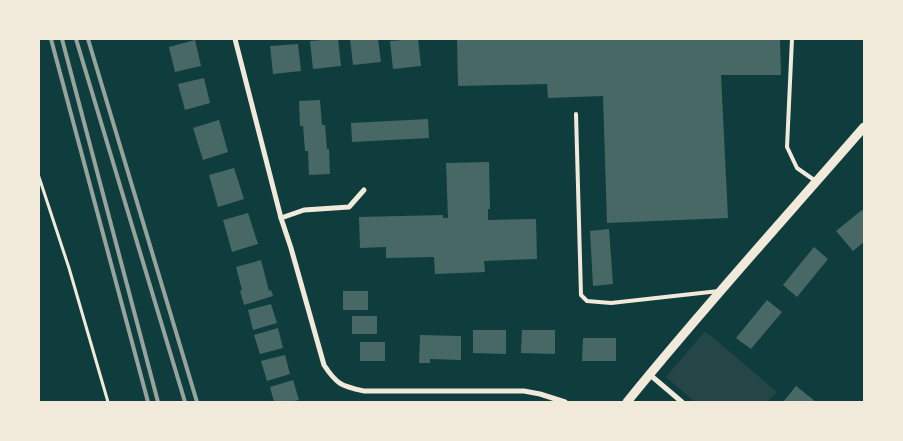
<svg xmlns="http://www.w3.org/2000/svg" width="903" height="441" viewBox="0 0 903 441" font-family="Helvetica,sans-serif">
  <rect width="100%" height="100%" fill="#0f3d3e"/>
  <polygon fill="#244646" points="705,331 777,392 767,402 695,402 666,377"/>
  <g fill="#486865">
    <polygon points="333,39 338,39 341,66 313,69 310,41"/>
    <polygon points="350,39 378,39 381,62 353,65"/>
    <polygon points="418,39 421,66 393,69 390,41"/>
    <polygon points="457,39 780,39 781,75 721,75 728,218 607,223 603,96 548,98 547,84 458,86"/>
    <polygon points="195,40 201,66 175,72 169,47"/>
    <polygon points="298,44 301,71 273,74 270,46"/>
    <polygon points="204,78 210,103 185,110 178,84"/>
    <polygon points="320,100 322,125 325,125 327,149 329,149 330,174 309,175 308,151 305,151 303,126 300,126 299,101"/>
    <polygon points="428,119 429,138 352,142 351,123"/>
    <polygon points="219,120 228,152 203,160 193,128"/>
    <polygon points="489,162 490,209 488,209 488,220 536,219 537,259 484,261 485,272 435,274 434,257 386,258 386,247 360,248 359,217 443,215 443,218 448,218 446,163"/>
    <polygon points="234,168 244,199 218,207 209,175"/>
    <polygon points="862,210 864,213 864,242 853,251 836,231"/>
    <polygon points="248,213 258,244 232,252 223,220"/>
    <polygon points="609,229 613,284 593,286 590,231"/>
    <polygon points="814,247 828,259 797,297 783,285"/>
    <polygon points="261,260 269,291 271,290 273,296 244,305 240,291 242,290 236,267"/>
    <rect x="343" y="291" width="25" height="19"/>
    <polygon points="767,300 782,312 751,349 736,338"/>
    <polygon points="271,304 277,323 253,330 248,310"/>
    <rect x="352" y="316" width="25" height="18"/>
    <polygon points="278,328 283,348 260,354 254,335"/>
    <polygon points="473,330 506,330 506,354 473,353"/>
    <polygon points="522,330 555,330 555,354 521,353"/>
    <polygon points="420,335 461,336 461,360 430,359 430,363 419,363"/>
    <polygon points="583,338 616,338 616,361 582,361"/>
    <rect x="360" y="342" width="25" height="19"/>
    <polygon points="285,355 290,374 267,381 261,361"/>
    <polygon points="293,380 299,400 289,402 274,402 270,387"/>
    <polygon points="796,386 816,402 783,402"/>
  </g>
  <g fill="none" stroke-linecap="round" stroke-linejoin="round">
    <polyline stroke="#f1e9da" stroke-width="3" points="39,177 69,268 108,402"/>
    <g stroke="#f1e9da" stroke-width="4">
      <polyline points="792,39 787,147 797,168 817,182"/>
      <polyline points="576,114 581,295 587,301 611,303 719,291"/>
    </g>
    <g stroke="#f1e9da" stroke-width="5">
      <path d="M235 39 281 218 291 248 324 365C337 385 342 386 364 391H524L540 394 565 402"/>
      <polyline points="281,218 304,210 349,207 364,190"/>
      <polyline points="649,374 682,402"/>
    </g>
    <path stroke="#f1e9da" stroke-width="9" d="M627 402C703 308 785 218 864 127"/>
    <g stroke="#97a49c" stroke-width="4">
      <polyline points="51,39 148,402"/>
      <polyline points="62,39 158,402"/>
      <polyline points="76,39 185,402"/>
      <polyline points="88,39 197,402"/>
    </g>
  </g>
  <rect width="903" height="441" fill="none" stroke="#f1e9da" stroke-width="80"/>
</svg>
